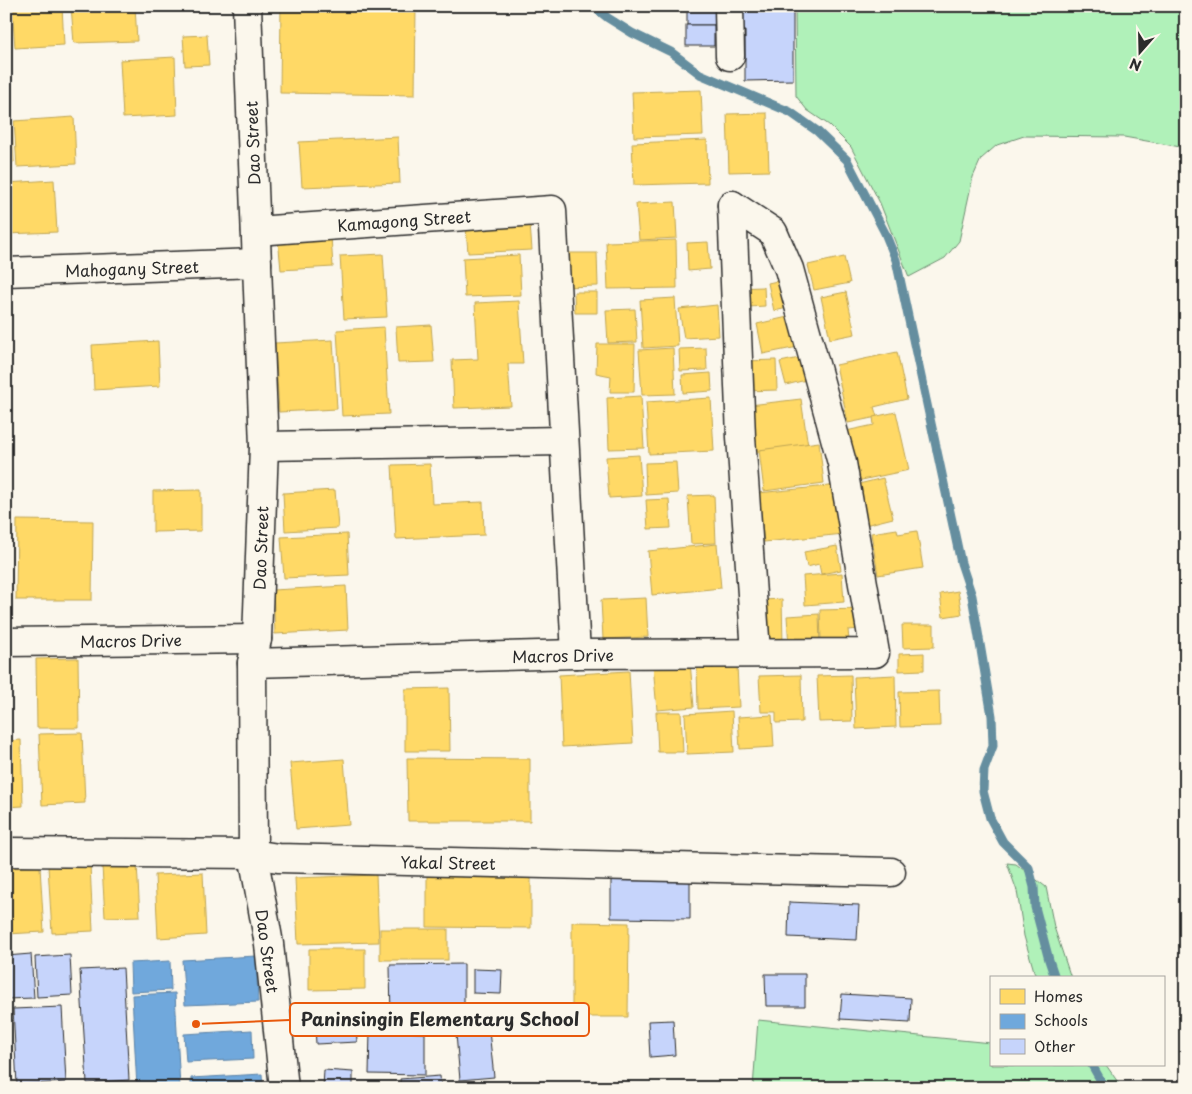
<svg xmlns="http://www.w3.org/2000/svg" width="1192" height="1094" viewBox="0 0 1192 1094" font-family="'Playpen Sans',sans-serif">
  <rect width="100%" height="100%" fill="#fbf7ec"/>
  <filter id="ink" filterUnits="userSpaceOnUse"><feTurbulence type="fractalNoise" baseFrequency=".02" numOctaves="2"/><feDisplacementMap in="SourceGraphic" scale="10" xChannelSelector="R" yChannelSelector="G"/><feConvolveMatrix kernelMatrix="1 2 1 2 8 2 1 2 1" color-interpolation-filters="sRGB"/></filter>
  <g filter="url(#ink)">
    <g fill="#b0f1b9" stroke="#6e8e72">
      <polygon points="795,6 1186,6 1186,148 1124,137 1024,136 997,145 981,159 973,177 959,241 945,258 909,277 880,203 851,147 829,125 807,110 796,96"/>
      <polygon points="1007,863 1016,864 1046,887 1054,927 1071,978 1036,978 1024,936 1017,891"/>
      <polygon points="758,1020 991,1043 991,1065 1106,1065 1122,1088 753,1088"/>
    </g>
    <g fill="#ffd966" stroke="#bfa554">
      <polygon points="12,6 62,6 64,45 15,48"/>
      <polygon points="71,6 135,6 137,41 74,43"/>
      <polygon points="281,6 416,6 415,95 280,93"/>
      <polygon points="207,35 209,65 185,66 183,36"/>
      <polygon points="175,57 177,115 123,118 120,60"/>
      <polygon points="6,83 8,83 10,110 6,110"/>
      <polygon points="701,90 703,135 634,137 632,92"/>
      <polygon points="767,113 769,171 729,172 727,114"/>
      <polygon points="6,115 11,115 14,162 6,162"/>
      <polygon points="74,117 76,164 17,167 14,121"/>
      <polygon points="398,137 400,183 302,187 299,142"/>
      <polygon points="707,140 708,183 634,185 632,143"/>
      <polygon points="54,180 57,232 6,234 6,183"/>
      <polygon points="675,202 677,238 639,240 636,204"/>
      <polygon points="530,224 532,250 468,253 466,227"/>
      <polygon points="331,236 333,267 281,270 278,238"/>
      <polygon points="676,240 677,288 608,289 606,242"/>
      <polygon points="708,242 710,269 688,271 687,243"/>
      <polygon points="561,253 597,253 598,286 561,287"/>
      <polygon points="383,254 387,317 344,319 340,256"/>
      <polygon points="519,255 521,295 465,297 463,258"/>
      <polygon points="844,257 850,283 814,290 808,265"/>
      <polygon points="786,279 792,307 774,311 768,283"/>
      <polygon points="764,287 765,306 732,308 731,288"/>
      <polygon points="574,292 597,292 597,313 575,313"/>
      <polygon points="846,292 855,334 830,339 821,297"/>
      <polygon points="675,298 678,346 643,348 640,300"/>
      <polygon points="519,301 523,364 508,364 511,406 454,408 452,360 478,359 475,303"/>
      <polygon points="717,305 719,336 684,338 679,309"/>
      <polygon points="635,309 637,342 608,343 606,310"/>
      <polygon points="792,316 798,347 763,354 757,324"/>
      <polygon points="431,325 434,362 398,363 396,327"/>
      <polygon points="384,327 389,414 342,416 337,330"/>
      <polygon points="333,340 337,409 279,412 275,343"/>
      <polygon points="158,341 160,386 94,390 92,345"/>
      <polygon points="597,344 635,344 634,392 610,392 611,376 596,373"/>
      <polygon points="673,348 675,394 642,395 639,350"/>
      <polygon points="706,348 707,370 680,371 679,349"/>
      <polygon points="897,352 907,399 874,407 877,417 848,423 836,365"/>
      <polygon points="809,356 814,378 786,385 780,362"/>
      <polygon points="776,360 777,390 745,391 744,361"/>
      <polygon points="711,373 712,391 683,393 682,375"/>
      <polygon points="641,396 644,448 609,449 607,398"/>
      <polygon points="711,398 714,451 649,454 646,402"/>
      <polygon points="801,399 808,446 756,453 750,405"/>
      <polygon points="896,412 909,470 857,481 846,431 874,425 873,417"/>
      <polygon points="819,442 824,483 764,491 759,450"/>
      <polygon points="639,455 642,496 609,498 606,457"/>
      <polygon points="676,462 678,493 646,495 645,463"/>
      <polygon points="430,464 432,504 483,502 484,535 396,539 392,465"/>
      <polygon points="883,478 893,518 865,525 855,485"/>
      <polygon points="839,485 844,534 764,542 758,493"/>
      <polygon points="201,490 201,531 153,532 153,491"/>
      <polygon points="335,490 338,528 285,531 283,493"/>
      <polygon points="714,495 716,543 691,544 688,496"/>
      <polygon points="669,499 671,528 648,529 646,500"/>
      <polygon points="17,520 93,521 92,600 16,600"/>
      <polygon points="897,529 898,534 917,531 923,568 878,575 871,533"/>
      <polygon points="347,534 349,575 284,578 281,537"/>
      <polygon points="717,544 721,588 652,595 648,551"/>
      <polygon points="837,546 841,570 821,574 819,564 807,567 804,552"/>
      <polygon points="842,573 844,602 805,605 803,576"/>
      <polygon points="346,586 348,630 275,634 273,590"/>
      <polygon points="958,591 962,614 943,617 940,594"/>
      <polygon points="646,598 648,637 603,639 601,600"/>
      <polygon points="782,599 783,645 764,645 762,600"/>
      <polygon points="861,609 861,629 848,630 849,640 821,641 820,610"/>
      <polygon points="819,614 820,646 789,647 787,616"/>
      <polygon points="902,625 934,625 934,647 903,648"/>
      <polygon points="924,653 924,670 899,671 899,654"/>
      <polygon points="78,658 79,728 37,728 36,659"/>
      <polygon points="690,662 694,707 657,710 653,665"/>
      <polygon points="737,665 739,707 698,709 697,666"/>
      <polygon points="629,671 633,743 562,747 559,675"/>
      <polygon points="801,675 802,722 776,723 776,712 761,712 759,676"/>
      <polygon points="851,675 852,721 819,722 817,676"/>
      <polygon points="895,675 896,727 856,729 854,677"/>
      <polygon points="449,688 450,751 405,751 405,689"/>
      <polygon points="939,691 940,726 900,727 899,692"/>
      <polygon points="732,711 734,752 687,754 685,714"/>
      <polygon points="656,712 681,712 683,752 658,752"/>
      <polygon points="772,715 774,747 740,749 738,717"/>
      <polygon points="82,733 85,803 42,805 39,734"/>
      <polygon points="21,740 23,806 6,807 6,741"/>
      <polygon points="407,758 530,759 530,821 408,821"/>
      <polygon points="344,759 349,825 296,829 290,763"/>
      <polygon points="90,864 93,931 52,933 48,866"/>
      <polygon points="137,864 140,916 105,917 102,866"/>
      <polygon points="40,867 44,932 7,934 6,868"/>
      <polygon points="427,868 531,868 531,928 427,927"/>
      <polygon points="203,873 206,935 158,938 155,875"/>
      <polygon points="376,875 379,942 298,944 295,878"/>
      <polygon points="572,922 629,923 628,1017 572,1017"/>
      <rect x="380" y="929" width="68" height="31"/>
      <polygon points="309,949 365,949 365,989 309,990"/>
    </g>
    <g fill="#6fa8dc" stroke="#5b82a7">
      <polygon points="256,956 258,1002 185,1005 182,960"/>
      <polygon points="170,961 171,990 131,992 130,963"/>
      <polygon points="175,993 180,1088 137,1088 132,995"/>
      <polygon points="252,1030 253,1059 186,1062 184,1034"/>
      <polygon points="262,1074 263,1088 191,1088 191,1078"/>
    </g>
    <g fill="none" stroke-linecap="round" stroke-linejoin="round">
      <g stroke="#658e9f" stroke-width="9">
        <polyline points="593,6 608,18 632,33 671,52 700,74 790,112 817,131 847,160 885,233 896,260 961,563 972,596 992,716 993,746 984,770 983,791 990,818 1003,842 1029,868 1034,887 1035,907 1049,960 1055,978"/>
        <polyline points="1092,1065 1105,1088"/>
      </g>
    </g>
    <g fill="#c6d4fb" stroke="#2b2b2b">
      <rect x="687" y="6" width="29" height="19"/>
      <polygon points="738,6 793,6 793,80 745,81 745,30 739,31"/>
      <rect x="686" y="25" width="28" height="21"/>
      <polygon points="611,871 690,872 690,919 611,918"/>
      <polygon points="789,902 859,905 857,940 788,937"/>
      <polygon points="31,954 34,998 6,999 6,956"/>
      <polygon points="70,955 72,995 37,997 35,957"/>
      <polygon points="464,964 464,1018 391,1019 390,965"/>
      <polygon points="123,968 129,1080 87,1083 80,970"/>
      <polygon points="473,969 502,970 501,994 473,993"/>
      <polygon points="765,974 805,974 805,1006 766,1006"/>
      <polygon points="842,994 911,998 910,1023 840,1019"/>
      <polygon points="355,1006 357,1042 316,1044 314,1009"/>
      <polygon points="62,1007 66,1082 17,1085 13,1009"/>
      <polygon points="673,1020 675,1055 650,1057 648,1021"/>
      <polygon points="370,1031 425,1033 425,1075 369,1074"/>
      <polygon points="489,1031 494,1077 460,1080 456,1034"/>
      <polygon points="324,1070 353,1072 353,1088 323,1088"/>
      <polygon points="440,1076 441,1088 401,1088 400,1079"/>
    </g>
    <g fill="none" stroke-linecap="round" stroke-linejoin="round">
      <defs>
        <g id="minor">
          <polyline points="247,6 264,446 257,639 252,663 253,854 269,944 284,1088"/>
          <polyline points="729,6 730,56"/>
          <polyline points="732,205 741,437 756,652"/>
          <polyline points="256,231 552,210 576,654"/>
          <polyline points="6,272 257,263"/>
          <polyline points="264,446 564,441"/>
          <polyline points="6,642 257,639"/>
          <polyline points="252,663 576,654 875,653 842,463 789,269 773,232 732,205"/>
          <polyline points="6,852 253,854 278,858 891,872"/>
        </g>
      </defs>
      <use href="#minor" stroke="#2b2b2b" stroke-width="31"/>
      <use href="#minor" stroke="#fbf7ec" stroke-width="28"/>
    </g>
  </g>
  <g text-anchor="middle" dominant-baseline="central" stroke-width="5" stroke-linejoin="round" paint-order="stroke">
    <g font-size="16" fill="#2b2b2b" stroke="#fbf7ec">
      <text transform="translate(252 143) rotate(-92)">Dao Street</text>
      <text transform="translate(404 220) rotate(-4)">Kamagong Street</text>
      <text transform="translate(132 268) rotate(-2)">Mahogany Street</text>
      <text transform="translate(260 548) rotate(-88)">Dao Street</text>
      <text transform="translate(131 640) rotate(-1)">Macros Drive</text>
      <text transform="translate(563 655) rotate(-1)">Macros Drive</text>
      <text transform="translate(448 862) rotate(1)">Yakal Street</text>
      <text transform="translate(268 951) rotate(82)">Dao Street</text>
    </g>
  </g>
  <path fill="none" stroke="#e8590c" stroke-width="2" d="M196 1024L290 1020"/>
  <circle fill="#e8590c" stroke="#fbf7ec" stroke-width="2" cx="196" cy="1024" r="5"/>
  <rect fill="#fbf7ec" stroke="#e8590c" stroke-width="2" x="290" y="1003" width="299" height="33" rx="5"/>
  <g font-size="18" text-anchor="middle" font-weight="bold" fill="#2b2b2b">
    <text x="440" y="1026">Paninsingin Elementary School</text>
  </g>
  <rect width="1192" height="1094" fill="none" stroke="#fbf7ec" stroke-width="25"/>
  <rect x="12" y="12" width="1167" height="1069" fill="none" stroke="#2b2b2b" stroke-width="2" filter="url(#ink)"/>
  <rect x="990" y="976" width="175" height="90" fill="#fbf7ec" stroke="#a8a59f"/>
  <rect x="1000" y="989" width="25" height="15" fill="#ffd966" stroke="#a8a59f"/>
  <text x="1034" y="1002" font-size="15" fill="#2b2b2b">Homes</text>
  <rect x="1000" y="1014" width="25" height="15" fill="#6fa8dc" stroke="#a8a59f"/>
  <text x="1034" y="1026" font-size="15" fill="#2b2b2b">Schools</text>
  <rect x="1000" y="1039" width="25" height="15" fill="#c6d4fb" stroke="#a8a59f"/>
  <text x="1034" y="1052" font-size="15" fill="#2b2b2b">Other</text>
  <g transform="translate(1140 52) rotate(200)" stroke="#fbf7ec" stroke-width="4" paint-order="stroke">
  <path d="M0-4L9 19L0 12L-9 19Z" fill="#2b2b2b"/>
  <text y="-8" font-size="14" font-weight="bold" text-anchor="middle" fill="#2b2b2b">N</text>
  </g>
</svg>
